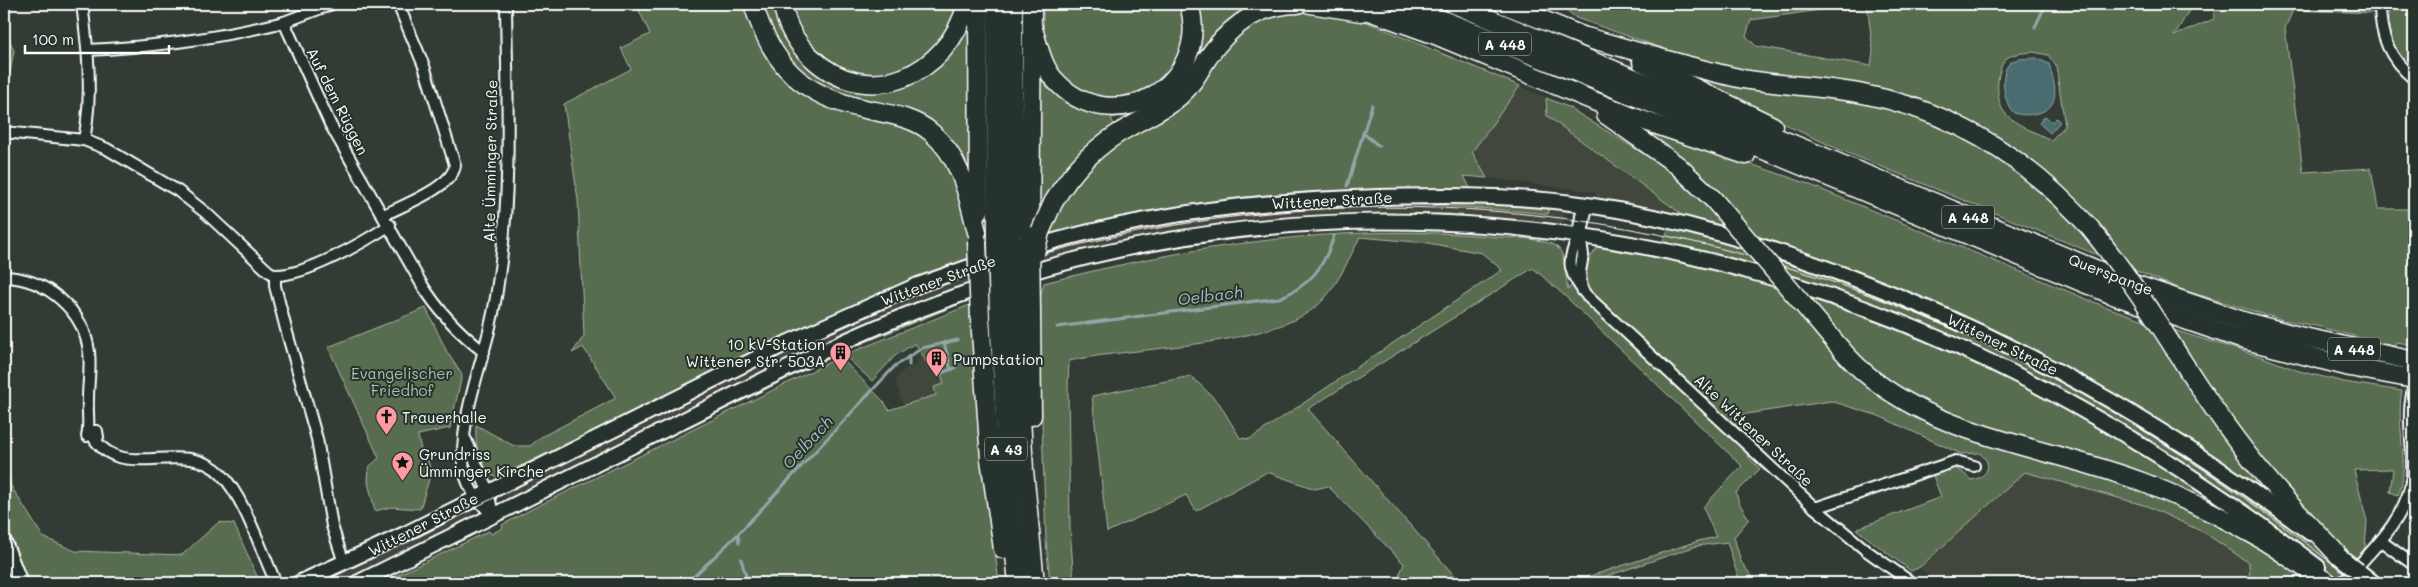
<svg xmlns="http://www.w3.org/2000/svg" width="2418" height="587" viewBox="0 0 2418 587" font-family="Mali,sans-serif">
  <rect width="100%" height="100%" fill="#333c34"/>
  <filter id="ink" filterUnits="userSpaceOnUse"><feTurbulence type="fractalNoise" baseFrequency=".02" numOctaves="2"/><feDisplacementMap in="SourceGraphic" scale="10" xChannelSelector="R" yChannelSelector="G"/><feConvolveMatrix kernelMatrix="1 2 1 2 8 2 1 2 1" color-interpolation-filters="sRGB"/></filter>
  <g filter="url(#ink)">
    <g fill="#43463c">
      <polygon points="1520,86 1546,98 1547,116 1679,212 1677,216 1596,201 1596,192 1487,178 1472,152"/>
      <polygon points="1385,202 1560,208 1565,216 1564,222 1555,226 1449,217 1386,215 1319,217 1207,228 1150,238 1072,255 1006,274 508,501 503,492 778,353 895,300 970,272 1046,249 1147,225 1253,210"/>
      <polygon points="924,356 928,364 938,362 945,384 936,395 903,406 895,379 904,370 917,365 916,361"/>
      <polygon points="2027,468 2141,501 2209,532 2272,583 1941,583 1920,569"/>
      <polygon points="469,508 473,516 471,517 343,583 312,583"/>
    </g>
    <g fill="#586c50" stroke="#acb6a8" fill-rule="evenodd">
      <polygon points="4,4 20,4 9,9 4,25 14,51 9,77 4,77"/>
      <path d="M636 4H745C760 52 786 95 837 111 856 117 878 116 896 123 956 146 968 202 971 260L894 287 498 477 486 473C478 457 475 443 476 425L514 446H530L541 437 616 398 583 347 572 353 584 336 578 200 564 104 631 69 621 48 650 34Z"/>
      <polygon points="757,4 779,4 810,61 890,86 970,16 971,179 945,138 833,98 788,65"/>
      <path d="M791 4H960C951 24 944 45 925 57 871 94 805 67 791 4Z"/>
      <path d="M1043 4H1180C1207 66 1128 122 1074 85 1066 79 1058 73 1053 64 1043 46 1043 24 1043 4Z"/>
      <polygon points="1194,4 1267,4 1186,83 1136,119 1132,114 1111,118 1114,125 1119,127 1037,229 1037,61 1080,104 1168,91"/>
      <path d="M1559 4H1861L1751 20 1746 36 1756 46 1871 66 1873 51 1867 4H2193L2174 36 2214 19 2213 4H2374V13L2293 10 2285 28 2303 172 2371 168 2378 209H2408L2414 221V345L2396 342 2395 346 2380 343 2316 326 2283 320 2183 290 1838 149 1790 127 1697 80 1699 76 1782 94 1785 77 1711 65 1576 18ZM2033 52 2048 55 2056 66 2065 126 2051 140C2037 133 2015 125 2005 113 1995 102 1995 68 2007 58 2014 53 2024 53 2033 52Z"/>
      <path d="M2388 4H2414V70C2390 46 2390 37 2388 4Z"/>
      <path d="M1301 10 1345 13 1520 86 1472 152 1487 178 1464 176 1471 190C1386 188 1301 189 1217 201 1160 210 1105 222 1049 235L1061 207 1077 181 1097 159 1206 74 1242 30 1265 17Z"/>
      <path d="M1546 98 1568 107 1655 161 1661 144 1646 133 1648 129 1803 182 2106 307 2183 333 2262 357 2299 371 2344 382 2402 391C2395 426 2411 465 2398 495L2390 492 2393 470 2392 469 2354 470 2367 521 2365 547 2347 583H2250L2249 563 2205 533 2147 506 2025 472 1920 567 1911 571 1856 529 1941 497 1932 473 1951 467 1961 471 1971 480C1988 478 1994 463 1979 453L1961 454 1879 416 1831 401 1740 415 1749 458 1760 469 1736 493 1739 503 1749 519 1734 537 1741 562 1754 579V583H1740L1727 542 1697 546 1586 583H1569L1698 541 1716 537 1703 507 1742 466 1565 296 1533 268 1308 409 1453 574 1469 583H1408L1399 575 1404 564 1328 486 1315 489 1267 472 1196 511 1186 495 1107 532 1092 396 1191 376 1219 403 1240 438 1250 439 1502 270 1482 253 1428 243 1360 237C1350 257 1339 282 1324 299 1282 348 1132 346 1069 361L1068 386 1070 528 1074 583H1050L1046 541 1038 305 1044 283C1192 245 1344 222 1497 237 1513 238 1545 238 1557 247 1567 255 1565 278 1568 290L1597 247 1653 257 1679 212 1547 116Z"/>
      <path d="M1450 201 1550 206 1548 214C1451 204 1352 200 1254 211 1183 218 1114 233 1045 251 1125 229 1208 211 1291 206 1344 203 1397 203 1450 201Z"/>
      <path d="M1386 213 1449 214 1547 223V225C1378 204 1207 218 1043 263V261C1156 230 1269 216 1386 213Z"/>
      <polygon points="972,297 972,299 846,350 845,348"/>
      <polygon points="972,304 990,513 999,583 381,583 489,531 491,534 503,528 502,525 530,510 840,357 885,403 889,410 936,395 934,387 944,384 938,362 928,365 915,343 895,356 872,381 844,355"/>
      <polygon points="426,308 447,352 462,375 450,428 418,435 423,461 428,460 431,473 420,509 391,507 375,511 368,482 369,467 379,458 328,347"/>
      <polygon points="834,353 835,355 562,490 561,488"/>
      <polygon points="4,460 11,486 43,537 75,551 182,555 219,522 234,524 260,583 28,583 4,517"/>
    </g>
    <g fill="#496c70" stroke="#92a7a9">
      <path d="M2036 58 2049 64C2054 81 2062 105 2041 112 2033 115 2023 116 2014 113 2004 104 1999 75 2009 64 2015 57 2028 59 2036 58Z"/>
      <polygon points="2045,116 2052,122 2056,118 2060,122 2050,133 2039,123"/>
    </g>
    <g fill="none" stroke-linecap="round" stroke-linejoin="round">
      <g stroke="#92a7a9" stroke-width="3">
        <polyline points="2035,27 2046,4"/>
        <polyline points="1363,133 1379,146"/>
        <polyline points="1347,186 1372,105"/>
        <path d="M1057 327 1279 298C1310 286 1324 267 1334 236"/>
        <polyline points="944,342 951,370"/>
        <polyline points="909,355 909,365"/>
        <polyline points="941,373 955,368"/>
        <polyline points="738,535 739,543"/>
        <polyline points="741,559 746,576 752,583"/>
        <polyline points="687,583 738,534 895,366 922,348 958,340"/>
      </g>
      <defs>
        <g id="street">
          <path d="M82 4C88 50 93 94 84 140"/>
          <path d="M2380 4C2380 36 2389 59 2414 79"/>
          <polyline points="284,22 332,4"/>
          <path d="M88 50C155 47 219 38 284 22L330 124 421 283C438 311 458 332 484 352"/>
          <path d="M4 132 84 140 107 149 178 191 206 213 268 271 275 275C306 276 364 242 390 225"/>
          <path d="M384 215C403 205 453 187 455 165L424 66 398 4"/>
          <path d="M1580 234C1565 262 1568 271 1587 296L1815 508 1867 551 1912 583"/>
          <polyline points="1580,234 1583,255 1580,272 1582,290"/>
          <polyline points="275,275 275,286 286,329 317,439 332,526 344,563"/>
          <path d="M4 277C46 278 84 310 89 352 91 367 88 384 88 399 87 412 90 425 87 436"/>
          <path d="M90 431H97L98 437 95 440C126 482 184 437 221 474 244 497 262 553 276 583"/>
          <polyline points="466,440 488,491 493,515"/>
          <polyline points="1815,508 1956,461 1974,466"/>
          <path d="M493 516C477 500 464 485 463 461 462 422 474 387 484 350 491 326 496 301 499 276 512 186 507 94 506 4"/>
          <polyline points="2381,541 2414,565"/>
          <path d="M2342 583C2369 553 2408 519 2412 476 2414 444 2405 417 2414 385"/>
        </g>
        <g id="secondary">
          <polyline points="1580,234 1585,205"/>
          <path d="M1030 248C1136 216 1244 202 1354 198 1432 195 1510 194 1587 205 1678 218 1764 245 1850 277 2020 341 2165 425 2310 533"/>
          <polyline points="4,542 20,583"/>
          <polyline points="299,583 407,533 787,343 918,285 986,261"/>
          <path d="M357 583C465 530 572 476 680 422 769 377 858 331 951 298 1301 171 1682 207 2013 373 2121 427 2222 494 2318 567"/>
        </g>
        <polyline id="primary" points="2358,571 2373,583"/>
        <g id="highway">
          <path d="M753 4C772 65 802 96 865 109 888 114 914 117 932 133 962 159 968 197 977 232"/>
          <path d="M783 4C785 24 796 43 811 57 868 112 948 75 967 4"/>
          <polyline points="978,4 979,211"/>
          <polyline points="996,4 997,246"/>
          <polyline points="1310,4 1361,12"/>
          <polyline points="1349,4 1433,34 1630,116 1746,155"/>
          <polyline points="1401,4 1571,70 2113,295 2238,338 2350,367 2414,379"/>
          <polyline points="1454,4 2119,279 2246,322 2299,336 2414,361"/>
          <polyline points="1503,4 1595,41"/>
          <path d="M1032 26C1038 43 1042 66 1054 79 1111 144 1213 85 1189 4"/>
          <path d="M1586 37C1638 52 1690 68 1743 79 1783 86 1824 86 1863 94 1954 111 2029 160 2090 228"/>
          <polyline points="1642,62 1773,126"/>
          <polyline points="1606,115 1677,165 1713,199"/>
          <path d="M1053 203C1072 170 1097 144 1131 126 1148 116 1166 109 1180 96 1192 85 1199 72 1207 59 1229 26 1257 5 1298 4"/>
          <polyline points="1030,236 1032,4"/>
          <polyline points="1013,241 1013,4"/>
          <polyline points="1031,312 1032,416"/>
          <polyline points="1015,313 1024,470 1035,583"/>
          <polyline points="999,315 1010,507 1018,583"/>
          <polyline points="980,318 990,459 1003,549"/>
          <path d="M1824 329C1837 344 1849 360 1865 373 1942 439 2051 447 2142 482 2181 497 2219 515 2256 536 2281 550 2304 569 2329 583"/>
          <path d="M2188 370C2216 413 2246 456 2281 494 2299 515 2320 535 2339 556"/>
        </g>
      </defs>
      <use href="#street" stroke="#fff" stroke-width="14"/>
      <use href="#secondary" stroke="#fff" stroke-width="18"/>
      <use href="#primary" stroke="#fff" stroke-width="19"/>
      <use href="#highway" stroke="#fff" stroke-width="21"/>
      <use href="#street" stroke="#26332d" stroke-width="10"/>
      <use href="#secondary" stroke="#26332d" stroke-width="14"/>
      <use href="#primary" stroke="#26332d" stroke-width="15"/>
      <use href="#highway" stroke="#26332d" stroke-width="18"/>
      <path stroke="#fff" stroke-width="1" d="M321 583C437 526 553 469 669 411 768 362 867 309 972 275 1313 164 1661 191 1985 344 2119 407 2242 491 2357 583"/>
      <defs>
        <polyline id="primary-bridge" points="2339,556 2358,571"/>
        <g id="highway-bridge">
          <polyline points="1713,199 1824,329"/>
          <path d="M2090 228C2127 273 2157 321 2188 370"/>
          <polyline points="1030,236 1031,312"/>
          <polyline points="977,241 980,318"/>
          <polyline points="1013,241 1015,313"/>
          <polyline points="997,246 999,315"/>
          <polyline points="1035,253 1040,232 1053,203"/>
        </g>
      </defs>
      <use href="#primary-bridge" stroke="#fff" stroke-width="19" stroke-linecap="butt"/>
      <use href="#highway-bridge" stroke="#fff" stroke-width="21" stroke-linecap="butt"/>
      <use href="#primary-bridge" stroke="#26332d" stroke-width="15"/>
      <use href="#highway-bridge" stroke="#26332d" stroke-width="18"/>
    </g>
  </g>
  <defs>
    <symbol id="building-pin" viewBox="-11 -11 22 30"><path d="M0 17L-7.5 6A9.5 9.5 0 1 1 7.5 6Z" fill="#ff9aa2" stroke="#26332d"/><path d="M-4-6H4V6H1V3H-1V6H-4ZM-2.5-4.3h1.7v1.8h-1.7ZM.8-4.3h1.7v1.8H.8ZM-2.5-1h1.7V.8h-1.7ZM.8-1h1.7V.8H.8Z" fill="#111"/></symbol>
    <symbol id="church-pin" viewBox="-11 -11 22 30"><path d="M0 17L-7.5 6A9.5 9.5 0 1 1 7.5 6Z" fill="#ff9aa2" stroke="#26332d"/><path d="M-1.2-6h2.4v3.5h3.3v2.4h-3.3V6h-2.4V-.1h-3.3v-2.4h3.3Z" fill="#111"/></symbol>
    <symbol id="sight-pin" viewBox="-11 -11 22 30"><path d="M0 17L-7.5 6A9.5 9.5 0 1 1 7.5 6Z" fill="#ff9aa2" stroke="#26332d"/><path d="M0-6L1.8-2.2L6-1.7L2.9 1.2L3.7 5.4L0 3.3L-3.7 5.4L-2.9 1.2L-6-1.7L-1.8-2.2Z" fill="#111"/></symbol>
  </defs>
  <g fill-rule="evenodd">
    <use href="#building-pin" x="828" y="340" width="25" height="34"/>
    <use href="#building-pin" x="924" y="346" width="25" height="34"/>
    <use href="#church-pin" x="374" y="404" width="25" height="34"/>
    <use href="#sight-pin" x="390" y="450" width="25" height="34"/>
  </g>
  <g text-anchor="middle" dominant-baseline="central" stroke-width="4" stroke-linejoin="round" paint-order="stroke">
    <g fill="#26332d" stroke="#bec2c0" stroke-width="1">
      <rect x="1479" y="32.5" width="52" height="23" rx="4"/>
      <rect x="1942" y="205.5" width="52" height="23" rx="4"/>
      <rect x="2328" y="337.5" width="52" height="23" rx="4"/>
      <rect x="985" y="437.5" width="42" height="23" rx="4"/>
    </g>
    <g font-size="14" font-weight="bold" fill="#fff">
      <text x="1505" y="44">A 448</text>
      <text x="1968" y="217">A 448</text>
      <text x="2354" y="349">A 448</text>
      <text x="1006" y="449">A 43</text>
    </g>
    <g font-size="15" fill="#fff" stroke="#26332d">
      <text transform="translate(338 101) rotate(63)">Auf dem Rüggen</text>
      <text transform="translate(490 161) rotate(-89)">Alte Ümminger Straße</text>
      <text transform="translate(1332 200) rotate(-3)">Wittener Straße</text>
      <text transform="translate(2111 274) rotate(21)">Querspange</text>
      <text transform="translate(938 280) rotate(-20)">Wittener Straße</text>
      <text transform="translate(2003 344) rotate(26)">Wittener Straße</text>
      <text transform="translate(1754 430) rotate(43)">Alte Wittener Straße</text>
      <text transform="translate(423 524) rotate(-27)">Wittener Straße</text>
    </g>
    <g font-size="15" fill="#fff" stroke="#26332d" text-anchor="start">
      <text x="825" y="344" text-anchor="end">10 kV-Station<tspan x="825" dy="17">Wittener Str. 503A</tspan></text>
      <text x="953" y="359">Pumpstation</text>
      <text x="402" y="417">Trauerhalle</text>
      <text x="419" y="454">Grundriss<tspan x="419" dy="17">Ümminger Kirche</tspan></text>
    </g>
    <g font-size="15" fill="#b4bdb0" stroke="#26332d">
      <text x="402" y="373">Evangelischer<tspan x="402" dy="17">Friedhof</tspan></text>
    </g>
    <g font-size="16" font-style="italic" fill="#adbdbf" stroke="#26332d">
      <text transform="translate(1210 295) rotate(-7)">Oelbach</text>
      <text transform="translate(807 442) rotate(-47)">Oelbach</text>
    </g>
  </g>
  <rect width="2418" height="587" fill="none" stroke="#26332d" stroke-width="20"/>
  <rect x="10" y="10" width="2398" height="567" fill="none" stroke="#fff" stroke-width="2" filter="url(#ink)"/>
  <path d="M25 45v8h144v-8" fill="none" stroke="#ffffff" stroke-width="2.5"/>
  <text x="32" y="45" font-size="15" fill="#ffffff" stroke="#26332d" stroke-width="4" paint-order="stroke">100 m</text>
</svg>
